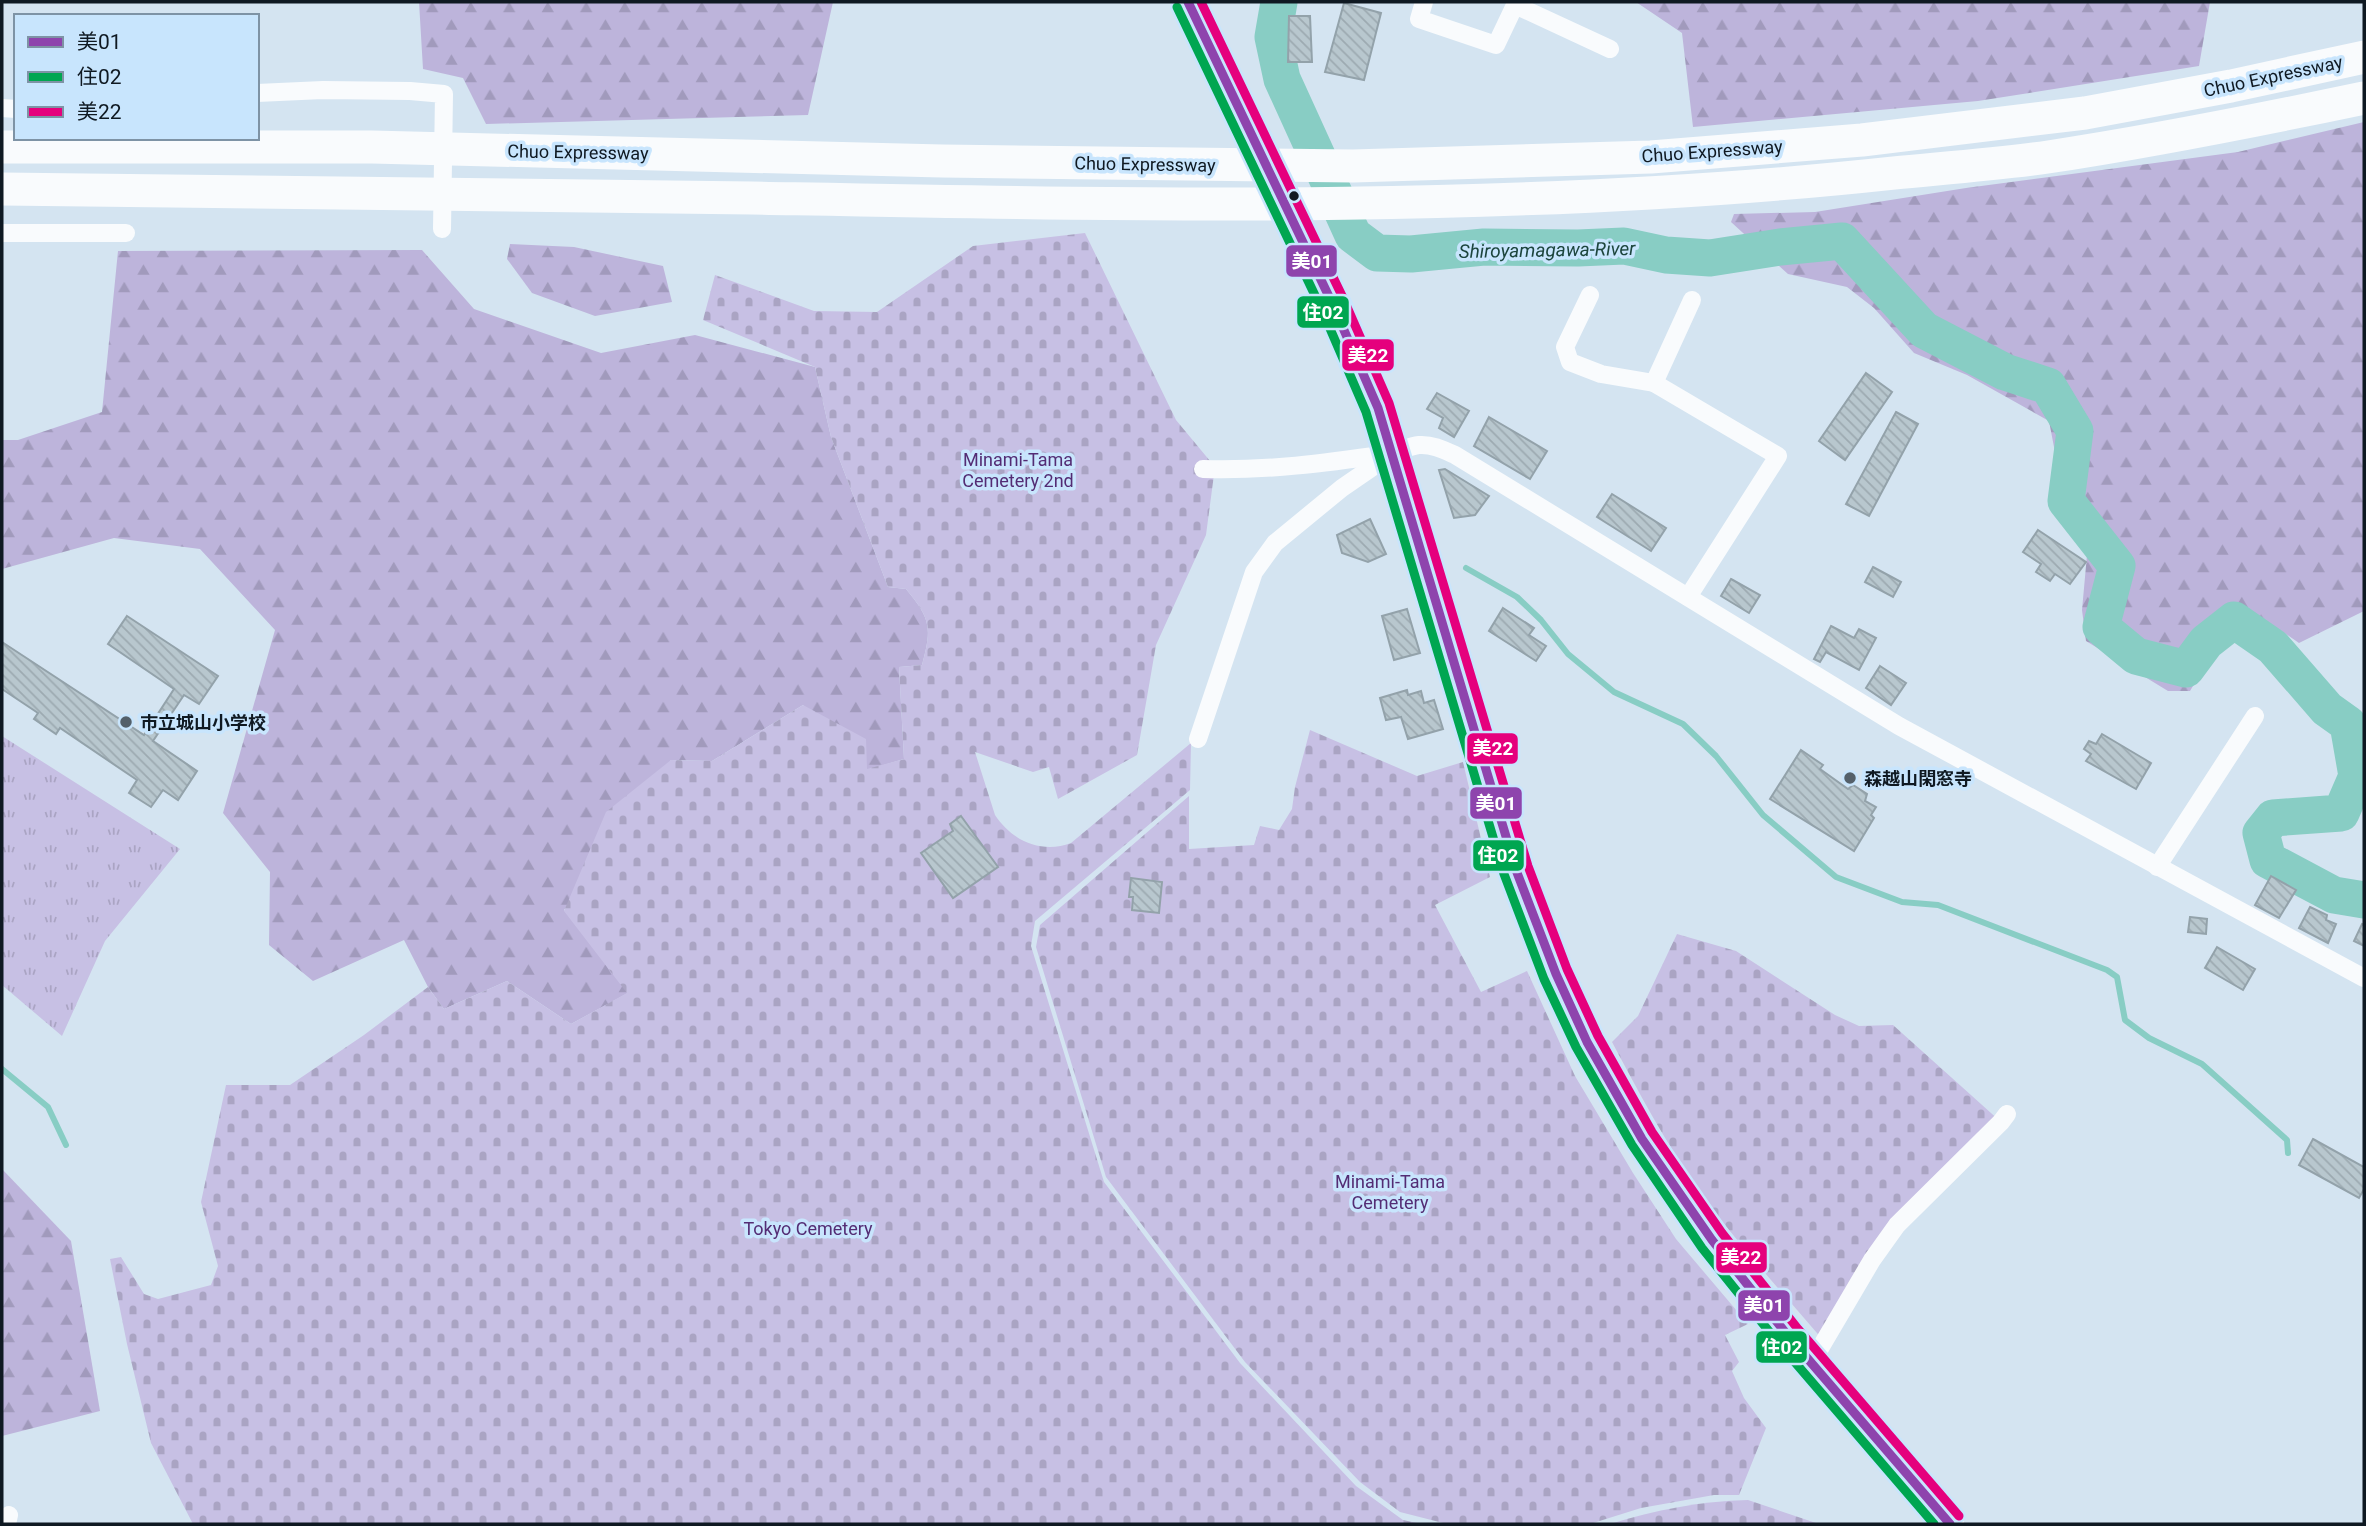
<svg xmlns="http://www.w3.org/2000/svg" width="2366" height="1526" viewBox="0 0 2366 1526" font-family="Roboto,'Noto Sans JP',sans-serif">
  <defs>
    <pattern id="forest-firs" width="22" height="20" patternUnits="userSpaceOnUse" patternTransform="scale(1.75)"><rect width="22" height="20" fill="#bdb4db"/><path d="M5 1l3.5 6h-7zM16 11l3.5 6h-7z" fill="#a19abc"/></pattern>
    <pattern id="cemetery-stones" width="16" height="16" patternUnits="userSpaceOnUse" patternTransform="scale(1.75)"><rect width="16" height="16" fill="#c7c0e4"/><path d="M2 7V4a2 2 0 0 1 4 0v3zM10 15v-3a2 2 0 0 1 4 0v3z" fill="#aaa4c3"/></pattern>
    <pattern id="park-tufts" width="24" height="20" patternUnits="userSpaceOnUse" patternTransform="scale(1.75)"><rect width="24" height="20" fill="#c7c0e4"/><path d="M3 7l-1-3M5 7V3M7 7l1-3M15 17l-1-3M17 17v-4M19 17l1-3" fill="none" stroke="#aaa4c3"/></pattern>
    <pattern id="building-back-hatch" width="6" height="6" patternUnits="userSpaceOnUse" patternTransform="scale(1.75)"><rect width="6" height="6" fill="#b8c7ce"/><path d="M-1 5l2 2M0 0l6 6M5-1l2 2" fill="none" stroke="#9daab1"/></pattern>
  </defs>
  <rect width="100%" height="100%" fill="#d4e4f1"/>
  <g fill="url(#forest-firs)">
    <polygon points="419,2 833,2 808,115 486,124 463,78 423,69"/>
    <polygon points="1636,2 2210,2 2199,66 1978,101 1693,127 1682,33"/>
    <polygon points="2364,122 2364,611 2299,643 2258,615 2218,643 2190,691 2168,691 2086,641 2082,610 2087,555 2069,525 2049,421 1967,375 1914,353 1874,308 1847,287 1788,274 1731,222 1734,214 1815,212 1966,188 2238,152"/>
    <polygon points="510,244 574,247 663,266 672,302 595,316 532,293 507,259"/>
    <path d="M422 250 474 309 601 353 695 335 815 367 831 437 888 587 906 589C931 619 932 628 922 665L899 667 904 759 867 770 803 705 712 761 671 760 564 910 628 993 571 1024 507 981 444 1009 428 987 404 940 313 981 269 945 270 872 223 813 275 630 200 549 114 538 2 569V440H18L102 412 118 251Z"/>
    <polygon points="2,1169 71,1241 100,1411 2,1436"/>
  </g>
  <g fill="url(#cemetery-stones)">
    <path d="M1085 233 1176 420 1215 467 1206 535 1156 645 1137 755 1058 799 1049 767 1033 772 975 752 995 815C1012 841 1042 854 1071 843L1191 743 1190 790 1035 921 1031 946 1104 1182 1240 1363 1356 1486 1403 1520 1422 1524H193L151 1443 127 1344 110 1259 121 1257 144 1294 158 1299 211 1285 218 1266 201 1202 226 1085H290L364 1035 428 987 444 1009 507 981 571 1024 627 993 564 911 606 812 671 760 712 761 803 705 866 739 867 769 904 759 899 667 922 665C932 628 931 619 906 589L888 587 831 437 815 367 703 320 715 275 814 311 877 312 973 246Z"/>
    <polygon points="1310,730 1417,776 1463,762 1490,877 1435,905 1481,992 1527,971 1575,1076 1633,1173 1676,1239 1748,1324 1725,1335 1739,1362 1732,1371 1744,1398 1766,1428 1739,1495 1714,1495 1641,1508 1590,1524 1447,1524 1400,1512 1360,1482 1245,1362 1106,1177 1036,947 1040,925 1189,796 1189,849 1254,845 1260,826 1279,830 1292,809 1295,787"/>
    <path d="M1677 934 1736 951 1835 1015 1859 1026 1893 1025 2001 1122 1897 1225 1823 1340C1781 1291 1737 1243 1699 1191 1666 1143 1639 1093 1612 1042L1638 1016Z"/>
    <path d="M1748 1500 1819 1524H1610C1655 1510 1701 1501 1748 1500Z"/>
  </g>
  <polygon fill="url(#park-tufts)" points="2,736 180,849 105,941 62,1036 2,985"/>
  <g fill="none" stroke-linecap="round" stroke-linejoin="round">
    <g stroke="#88cdc4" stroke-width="6">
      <polyline points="1366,263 1367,246"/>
      <polyline points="1466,568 1517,597 1541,620 1568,654 1614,692 1683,724 1716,756 1763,815 1836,877 1902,902 1938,905 2107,970 2117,977 2125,1020 2149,1038 2202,1064 2287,1140 2288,1153"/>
      <polyline points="2,1069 48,1107 66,1145"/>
    </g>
    <polyline stroke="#88cdc4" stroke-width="37" points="1279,2 1273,37 1282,79 1353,235 1377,253 1411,254 1484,247 1578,248 1624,246 1666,255 1710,258 1780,247 1842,241 1924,330 2005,372 2048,386 2075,431 2066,501 2117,566 2101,627 2136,656 2186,669 2206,642 2234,620 2273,647 2327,709 2348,724 2357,776 2341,813 2273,818 2261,833 2268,860 2334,895 2364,900"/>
  </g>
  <g fill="url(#building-back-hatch)" stroke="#93a2aa" stroke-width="2">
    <polygon points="1344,3 1381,13 1364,80 1325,72"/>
    <polygon points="1289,16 1310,16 1312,62 1288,62"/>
    <polygon points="1866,373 1892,392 1845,460 1819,441"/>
    <polygon points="1437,393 1469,411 1454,437 1439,428 1443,418 1427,409"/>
    <polygon points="1896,412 1918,424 1869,516 1846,504"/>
    <polygon points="1489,417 1547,451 1530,479 1474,446"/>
    <polygon points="1445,469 1489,496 1475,515 1454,518 1439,470"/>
    <polygon points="1612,494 1666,528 1651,551 1597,517"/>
    <polygon points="1370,519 1386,554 1368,562 1342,553 1337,535"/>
    <polygon points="2038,530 2086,562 2070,584 2055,574 2050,581 2036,572 2041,564 2023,552"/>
    <polygon points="1873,567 1901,582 1893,597 1865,582"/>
    <polygon points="1731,579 1760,595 1749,613 1721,596"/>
    <polygon points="1503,608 1534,628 1529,635 1546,646 1536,661 1489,631"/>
    <polygon points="1407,609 1420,653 1394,660 1382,616"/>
    <polygon points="127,616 218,676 199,704 184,695 153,741 197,771 178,800 163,790 151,807 129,793 137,780 60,728 56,734 34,719 38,713 2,689 2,642 144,735 174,689 108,644"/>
    <polygon points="1831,626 1854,638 1859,629 1876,638 1859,670 1826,652 1820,662 1814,659"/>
    <polygon points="1880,666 1906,683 1891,705 1866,688"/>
    <polygon points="1407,690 1408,695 1421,691 1424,703 1434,700 1443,729 1408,739 1401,717 1386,720 1380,698"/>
    <polygon points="2102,734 2151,763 2136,789 2086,761 2091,754 2084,749 2089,741 2096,744"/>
    <polygon points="1801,750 1823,765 1820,769 1848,789 1853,785 1867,794 1865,801 1876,807 1871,815 1874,818 1854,851 1770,799"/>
    <polygon points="961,816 998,867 953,898 921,853 953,831 950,824"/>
    <polygon points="2271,876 2296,890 2279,918 2255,905"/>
    <polygon points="1131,878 1162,882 1159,913 1132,910 1133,897 1129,897"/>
    <polygon points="2310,907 2327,915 2326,920 2336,924 2328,943 2299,928"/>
    <polygon points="2190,917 2207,919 2206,934 2188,932"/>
    <polygon points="2362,924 2364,925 2364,946 2354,941"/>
    <polygon points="2217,947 2255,969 2243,990 2205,968"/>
    <polygon points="2313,1139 2364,1167 2364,1189 2359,1198 2299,1165"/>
  </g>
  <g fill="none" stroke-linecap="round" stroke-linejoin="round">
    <g stroke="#f9fbfd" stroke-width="18">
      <polyline points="1424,2 1419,19 1496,45 1515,5 1610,49"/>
      <polyline points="257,93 323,90 410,91 444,94 442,229"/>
      <polyline points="2,108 16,109"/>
      <polyline points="2,233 126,233"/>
      <polyline points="1590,295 1565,347 1570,362 1601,374 1654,383 1778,456 1688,597"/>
      <polyline points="1654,383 1692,300"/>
      <path d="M1203 469C1266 471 1326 463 1388 454 1399 453 1408 446 1419 445 1432 444 1444 450 1455 455L1899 726 2364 978"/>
      <polyline points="1198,739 1254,572 1275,543 1342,488 1390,455"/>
      <polyline points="2157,867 2255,716"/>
      <polyline points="1812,1362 1872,1260 1897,1225 2001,1122 2007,1114"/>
      <polyline points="7,1524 9,1515"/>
    </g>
    <path stroke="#f9fbfd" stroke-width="28" d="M1188 2C1249 139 1322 269 1378 408L1516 870C1548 964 1588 1055 1642 1139 1729 1278 1844 1400 1950 1524"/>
    <g stroke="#f9fbfd" stroke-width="33">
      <polyline points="2,147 372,147 942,161 1353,166 1651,157 1862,140 2085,113 2231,86 2364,57"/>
      <path d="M2 189C252 191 502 193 752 198 1133 205 1515 214 1894 173 1945 168 1997 164 2048 157 2154 141 2259 120 2364 98"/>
    </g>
    <defs>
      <polyline id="bus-1" points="1188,2 1333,305 1378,408 1516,870 1556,974 1587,1042 1642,1139 1712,1240 1789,1337 1950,1524"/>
      <polyline id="bus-2" points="1177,7 1322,310 1366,412 1504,874 1544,979 1576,1047 1632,1145 1702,1248 1780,1345 1934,1524"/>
      <polyline id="bus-3" points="1201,2 1344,300 1389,403 1528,866 1567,969 1598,1036 1652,1132 1722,1233 1798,1329 1959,1516"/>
    </defs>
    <use href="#bus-1" stroke="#c8e5fd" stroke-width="14"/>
    <use href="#bus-2" stroke="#c8e5fd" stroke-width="14"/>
    <use href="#bus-3" stroke="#c8e5fd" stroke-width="14"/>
    <use href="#bus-1" stroke="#8e44ad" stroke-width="9"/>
    <use href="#bus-2" stroke="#00a651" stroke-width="9"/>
    <use href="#bus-3" stroke="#e5007d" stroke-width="9"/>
  </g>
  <circle fill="#0f1922" stroke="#c8e5fd" stroke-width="2.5" cx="1294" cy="196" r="6"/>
  <g fill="#54606a" stroke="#c8e5fd" stroke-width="2.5">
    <circle cx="126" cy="722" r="7"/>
    <circle cx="1850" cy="778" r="7"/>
  </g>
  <g text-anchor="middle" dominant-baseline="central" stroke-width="7" stroke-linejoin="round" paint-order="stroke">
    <g font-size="18" fill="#0f1922" stroke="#c8e5fd">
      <text transform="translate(2273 76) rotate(-12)">Chuo Expressway</text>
      <text transform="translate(1712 151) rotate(-4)">Chuo Expressway</text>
      <text transform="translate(578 152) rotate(1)">Chuo Expressway</text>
      <text transform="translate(1145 164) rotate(1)">Chuo Expressway</text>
    </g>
    <g font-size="18" fill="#532c74" stroke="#c8e5fd">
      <text x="1018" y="459">Minami-Tama<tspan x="1018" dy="21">Cemetery 2nd</tspan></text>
      <text x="1390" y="1181">Minami-Tama<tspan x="1390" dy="21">Cemetery</tspan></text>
      <text x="808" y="1228">Tokyo Cemetery</text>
    </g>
    <g font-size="18" font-weight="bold" fill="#0f1922" stroke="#c8e5fd" text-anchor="start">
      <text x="140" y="722">市立城山小学校</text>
      <text x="1864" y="778">森越山閑窓寺</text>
    </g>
    <g font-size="19" font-style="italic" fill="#1c453d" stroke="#c8e5fd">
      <text transform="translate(1547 250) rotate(-1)">Shiroyamagawa-River</text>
    </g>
  </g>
  <g stroke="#c8e5fd" stroke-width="2.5">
    <rect x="1285" y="244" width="53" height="34" rx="7" fill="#8e44ad"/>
    <rect x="1296" y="295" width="54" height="34" rx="7" fill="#00a651"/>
    <rect x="1341" y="338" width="54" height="34" rx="7" fill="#e5007d"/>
    <rect x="1466" y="732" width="53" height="33" rx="7" fill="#e5007d"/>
    <rect x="1469" y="786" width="54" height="34" rx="7" fill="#8e44ad"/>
    <rect x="1472" y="839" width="53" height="33" rx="7" fill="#00a651"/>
    <rect x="1715" y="1241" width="53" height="33" rx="7" fill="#e5007d"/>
    <rect x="1737" y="1289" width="54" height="33" rx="7" fill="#8e44ad"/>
    <rect x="1755" y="1330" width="53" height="34" rx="7" fill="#00a651"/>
  </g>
  <g font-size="19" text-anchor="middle" font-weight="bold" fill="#fff">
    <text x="1312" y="268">美01</text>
    <text x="1323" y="319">住02</text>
    <text x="1368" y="362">美22</text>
    <text x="1493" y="755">美22</text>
    <text x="1496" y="810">美01</text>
    <text x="1498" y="862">住02</text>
    <text x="1741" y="1264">美22</text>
    <text x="1764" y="1312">美01</text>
    <text x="1782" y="1354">住02</text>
  </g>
  <rect width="2366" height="1526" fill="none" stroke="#0f1922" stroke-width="7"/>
  <rect x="14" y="14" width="245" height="126" fill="#c8e5fd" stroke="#7e93a5" stroke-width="2"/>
  <rect x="28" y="37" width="35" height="10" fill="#8e44ad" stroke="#7e93a5" stroke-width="2"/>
  <text x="77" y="49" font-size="21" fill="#0f1922">美01</text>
  <rect x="28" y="72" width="35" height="10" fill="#00a651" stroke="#7e93a5" stroke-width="2"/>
  <text x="77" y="84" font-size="21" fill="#0f1922">住02</text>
  <rect x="28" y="107" width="35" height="10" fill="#e5007d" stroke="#7e93a5" stroke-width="2"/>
  <text x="77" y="119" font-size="21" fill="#0f1922">美22</text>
</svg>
